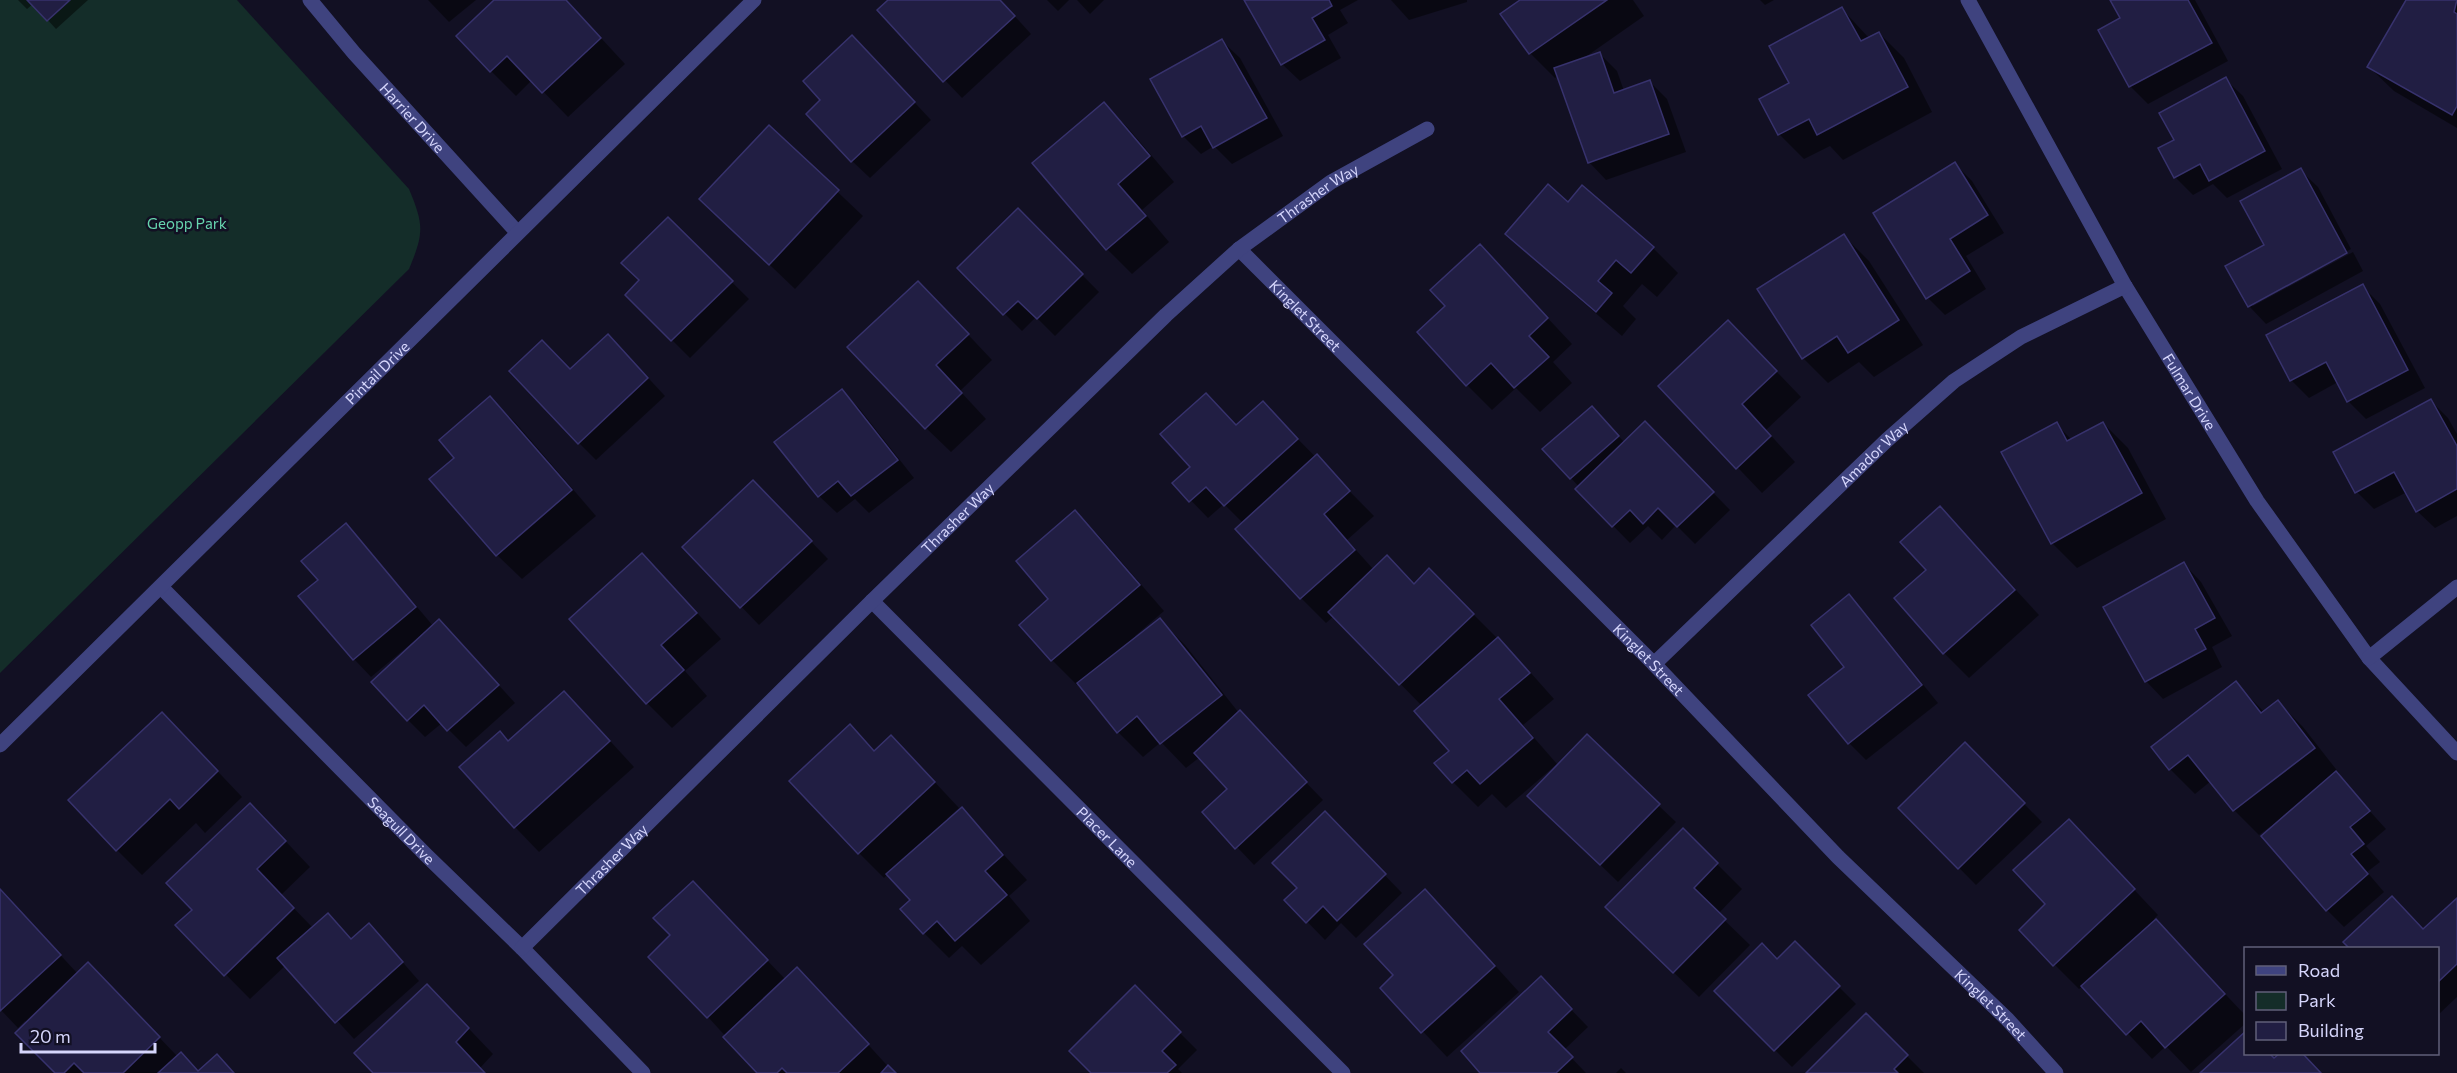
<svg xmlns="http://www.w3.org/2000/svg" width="2457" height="1073" viewBox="0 0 2457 1073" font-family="Commissioner,sans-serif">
  <rect width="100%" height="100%" fill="#121023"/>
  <path fill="#142d29" d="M0 0H237L409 189C424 225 424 233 409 269L0 673Z"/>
  <g fill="#0007">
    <polygon points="18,0 88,0 56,29 33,4 27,9"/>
    <polygon points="428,0 476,0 449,22"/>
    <polygon points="497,0 566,0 625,64 568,117 532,80 516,96 491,71"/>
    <polygon points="890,0 1000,0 1031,34 962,98 879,11"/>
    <polygon points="1047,0 1069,0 1058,11"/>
    <polygon points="1077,0 1104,0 1090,14"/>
    <polygon points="1246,0 1358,0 1340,10 1348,23 1328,35 1341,58 1300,81 1282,64"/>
    <polygon points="1391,0 1467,0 1467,2 1409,20"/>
    <polygon points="1523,0 1633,0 1644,16 1584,58 1600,54 1617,71 1624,91 1650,82 1667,99 1686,152 1606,180 1589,162 1559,76 1555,78 1530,53 1503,14"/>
    <polygon points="1760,0 1774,0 1765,5"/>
    <polygon points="2112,0 2195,0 2228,61 2148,104 2130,86 2122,18"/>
    <polygon points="2407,0 2457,0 2457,128 2394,91 2369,67"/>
    <polygon points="1842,9 1869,38 1879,33 1904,58 1932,112 1843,160 1830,146 1804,159 1779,134 1761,100 1791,84"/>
    <polygon points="1222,41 1240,58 1283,136 1232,164 1214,146 1201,154 1183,136"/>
    <polygon points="870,55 931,120 870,178 852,161"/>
    <polygon points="2225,79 2243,96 2282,169 2227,198 2213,184 2193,195 2175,177"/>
    <polygon points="1104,104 1129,129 1174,182 1142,210 1169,242 1132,274 1107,249"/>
    <polygon points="769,127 863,216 795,289 701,199"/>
    <polygon points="1955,164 1972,181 2004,233 1966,256 1986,289 1945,315 1928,298"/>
    <polygon points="2300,170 2318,187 2351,249 2253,303 2253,306 2353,252 2363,271 2266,324 2249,306 2266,245"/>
    <polygon points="1568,204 1653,248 1678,273 1657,297 1642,284 1623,306 1636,319 1622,336 1532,258 1507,233"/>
    <polygon points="1018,210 1099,292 1055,336 1036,317 1022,331 959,268"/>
    <polygon points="668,219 749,299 690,358 627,295 641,281"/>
    <polygon points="1844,236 1869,261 1923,345 1874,377 1859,362 1828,383 1803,358"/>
    <polygon points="1480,246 1572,344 1553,362 1572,383 1540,412 1516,388 1492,410 1467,385 1448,307"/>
    <polygon points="2362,286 2380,304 2425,388 2366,419 2348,401 2338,382 2309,398 2291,380 2268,336"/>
    <polygon points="943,308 992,360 960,391 986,419 951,452 926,428"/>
    <polygon points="1753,347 1801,397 1766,430 1795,462 1762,493 1660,386"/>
    <polygon points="625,353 665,396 596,460 579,443"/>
    <polygon points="841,391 859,408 914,478 869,513 855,499 837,513 819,496 776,442"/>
    <polygon points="490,398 515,422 596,516 522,579 497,555 456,458"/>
    <polygon points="2431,401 2448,418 2457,434 2457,516 2435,528 2417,511 2407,492 2374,509 2357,492"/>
    <polygon points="1592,408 1625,443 1645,423 1730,510 1695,544 1676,525 1662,540 1648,526 1630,543 1577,489 1579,487 1545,449"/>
    <polygon points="1280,421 1374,516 1347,540 1374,570 1414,585 1454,595 1523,664 1554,699 1523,725 1557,764 1506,808 1492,794 1478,807 1453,782 1436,763 1451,751 1422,706 1334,616 1326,623 1301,598 1237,529 1243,523 1224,504 1208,518 1174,483 1237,427"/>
    <polygon points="2103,423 2128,448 2166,519 2077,568 2052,543 2056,424 2072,440"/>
    <polygon points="770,499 828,559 759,625 684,547"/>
    <polygon points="1940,508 2039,615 1969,678 1944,653 1928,570"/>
    <polygon points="1075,512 1100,537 1164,611 1135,636 1137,638 1160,620 1185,645 1239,713 1323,800 1254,865 1204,812 1229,789 1200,757 1186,768 1161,742 1143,757 1118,732 1079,683 1077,685 1052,660 1021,625 1050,599"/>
    <polygon points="346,525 363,543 434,627 457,639 515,703 466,747 442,723 425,737 408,720 421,639 419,637 371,677 354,659 320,580"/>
    <polygon points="2184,564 2201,582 2232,636 2212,647 2222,667 2163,699 2146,681 2105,608"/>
    <polygon points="667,580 721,639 685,671 707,696 672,728 647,703"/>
    <polygon points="1849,596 1866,614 1938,703 1866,760 1849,743 1846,667"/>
    <polygon points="2236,683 2264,712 2278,702 2303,727 2339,773 2337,775 2386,829 2366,846 2380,862 2367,872 2384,892 2344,927 2327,910 2271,826 2259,835 2234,810 2211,781 2195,794 2170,769"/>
    <polygon points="589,718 634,767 539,852 515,827 509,742"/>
    <polygon points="850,726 875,752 916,762 959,808 947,819 949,821 962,809 1027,880 1009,896 1030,921 981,965 962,946 949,958 924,933 912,901 888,874 884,878 859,853"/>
    <polygon points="187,739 242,797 205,833 196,823 142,875 117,850"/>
    <polygon points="1965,744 2042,822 1976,885 1900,808"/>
    <polygon points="1658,805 1676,822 1618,882 1547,813"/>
    <polygon points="275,830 310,867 281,895 313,928 328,915 352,940 386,943 419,981 354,1039 286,965 250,999 177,925"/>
    <polygon points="1683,830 1742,889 1718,914 1750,945 1699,997 1632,932"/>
    <polygon points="1342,831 1402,893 1356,938 1341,923 1325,940 1286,900 1299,888"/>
    <polygon points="2093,846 2158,915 2154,919 2246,1016 2246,1023 2191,1072 2166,1046 2152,1059 2083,986 2079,989 2054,964 2048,905"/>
    <polygon points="0,890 78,974 113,989 178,1057 199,1072 217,1056 234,1073 57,1073 27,1023 25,1021 18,1028 0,1009"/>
    <polygon points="2457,900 2457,997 2438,1015 2438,948 2351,948 2345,942 2424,931"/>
    <polygon points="710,901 786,980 822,994 894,1073 759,1073 708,1017"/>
    <polygon points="1450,916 1519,992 1447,1057 1382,988"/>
    <polygon points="1795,943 1856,1004 1792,1067 1716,991 1777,961"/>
    <polygon points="1135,988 1197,1050 1178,1069 1182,1073 1093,1073"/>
    <polygon points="1558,996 1588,1027 1564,1050 1586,1073 1482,1073"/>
    <polygon points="452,1011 493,1054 480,1068 485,1073 375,1073"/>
    <polygon points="1866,1015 1924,1073 1808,1073"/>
    <polygon points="2246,1054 2269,1054 2275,1060 2282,1054 2301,1054 2320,1073 2202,1073"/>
    <polygon points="1621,1068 1626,1073 1616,1073"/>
  </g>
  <g fill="#211e43" stroke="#37326d" stroke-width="1.5">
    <polygon points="27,0 70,0 47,21"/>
    <polygon points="494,0 566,0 601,38 542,93 507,56 490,72 456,36"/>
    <polygon points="888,0 1000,0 1015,16 943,82 877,10"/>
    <polygon points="1244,0 1329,0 1332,6 1312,18 1325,40 1281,65"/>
    <polygon points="1520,0 1607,0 1529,54 1500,14"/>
    <polygon points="2110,0 2188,0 2212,43 2129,87 2098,30 2120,18"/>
    <polygon points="2406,0 2457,0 2454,12 2457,14 2457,106 2452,115 2367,67"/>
    <polygon points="1842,7 1861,41 1879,32 1908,87 1817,135 1809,119 1778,135 1759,99 1789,83 1769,46"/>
    <polygon points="852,35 915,102 851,162 806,114 820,100 803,81"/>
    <polygon points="1222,39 1267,118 1213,148 1201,126 1182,137 1150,79"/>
    <polygon points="1600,52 1614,93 1650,80 1669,134 1588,163 1554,68"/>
    <polygon points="2226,77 2265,151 2209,181 2200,164 2174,178 2158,148 2174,140 2159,113"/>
    <polygon points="1104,102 1150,156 1118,184 1146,216 1106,250 1032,163"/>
    <polygon points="769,125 839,190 769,265 699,199"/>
    <polygon points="1955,162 1988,215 1950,239 1970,271 1926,299 1873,213"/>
    <polygon points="2301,168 2347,253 2248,307 2225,266 2264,245 2240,201"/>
    <polygon points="1548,184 1568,202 1582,185 1654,247 1631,273 1616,260 1598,281 1612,293 1596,312 1505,234"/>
    <polygon points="1018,208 1083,274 1037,319 1018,301 1003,315 957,268"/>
    <polygon points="668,217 733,281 671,341 625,295 639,280 621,263"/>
    <polygon points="1844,234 1899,320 1848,353 1837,336 1802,359 1757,289"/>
    <polygon points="1480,244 1548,318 1529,336 1549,357 1514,388 1491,363 1466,386 1417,332 1445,306 1430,290"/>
    <polygon points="918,281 969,334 936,365 962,393 925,429 847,347"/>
    <polygon points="2363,284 2408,370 2347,402 2326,362 2290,381 2266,335"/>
    <polygon points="1728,320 1777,371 1742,404 1771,436 1736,469 1658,386"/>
    <polygon points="608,334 648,378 578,444 509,371 542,340 570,369"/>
    <polygon points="842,389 898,460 851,496 838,481 818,497 774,442"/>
    <polygon points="1206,393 1236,425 1263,401 1298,439 1224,506 1206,487 1189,502 1172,483 1190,467 1160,434"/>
    <polygon points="490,396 572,490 496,556 429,479 454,458 439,440"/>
    <polygon points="2431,399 2457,446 2457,489 2416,512 2394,472 2355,493 2333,452"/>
    <polygon points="1592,406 1619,436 1570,479 1542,449"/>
    <polygon points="1645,421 1714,492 1677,527 1658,508 1643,524 1630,510 1612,527 1575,489"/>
    <polygon points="2057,422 2067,441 2103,422 2142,493 2051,544 2001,452"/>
    <polygon points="1317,454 1350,491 1324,514 1355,550 1300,599 1235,529"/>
    <polygon points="753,480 812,541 740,608 682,547"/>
    <polygon points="1940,506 2015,590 1943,654 1894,598 1926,570 1900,542"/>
    <polygon points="1075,510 1140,585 1051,661 1019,625 1048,599 1016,561"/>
    <polygon points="346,523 416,607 353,660 298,596 318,580 301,561"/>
    <polygon points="642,553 697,613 661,645 684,670 646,704 569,619"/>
    <polygon points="1387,555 1414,584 1429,568 1474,614 1399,685 1328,612"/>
    <polygon points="2184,562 2215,618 2195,629 2206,649 2145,682 2103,607"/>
    <polygon points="1849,594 1922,685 1848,744 1808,695 1844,667 1811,625"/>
    <polygon points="1160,618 1222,695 1160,744 1137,716 1117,733 1077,683"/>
    <polygon points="439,619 499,685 447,731 424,705 407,721 371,682"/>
    <polygon points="1498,637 1530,673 1499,699 1533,738 1480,784 1467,770 1452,783 1434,763 1449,751 1414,711"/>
    <polygon points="2236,681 2261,713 2278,700 2315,748 2233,811 2188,755 2169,770 2151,747"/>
    <polygon points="564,691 610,741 514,828 459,767 500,731 508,741"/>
    <polygon points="1240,710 1307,782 1235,849 1202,812 1227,789 1194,753"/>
    <polygon points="162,712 218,771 179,809 170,799 116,851 68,800"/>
    <polygon points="850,724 874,751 891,735 935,782 858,854 789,781"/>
    <polygon points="1587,734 1660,804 1600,865 1527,796"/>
    <polygon points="1965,742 2025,803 1958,869 1898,808"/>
    <polygon points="2336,771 2370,811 2350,827 2364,844 2351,854 2368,874 2326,911 2261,836"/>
    <polygon points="250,803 286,841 257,869 294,908 224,976 175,925 192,910 166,883"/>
    <polygon points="962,807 1003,855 985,871 1007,895 955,941 937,921 923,934 900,909 910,900 886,874"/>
    <polygon points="1325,811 1386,874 1337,921 1323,906 1306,923 1284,900 1297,888 1272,863"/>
    <polygon points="2069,819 2135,889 2053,966 2019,930 2045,904 2013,870"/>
    <polygon points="1683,828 1718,863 1694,888 1726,919 1673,973 1605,907"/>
    <polygon points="693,881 768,960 707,1018 648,957 670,935 653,918"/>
    <polygon points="0,889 61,955 0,1011"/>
    <polygon points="1425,889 1495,966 1421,1033 1380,988 1393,975 1364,944"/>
    <polygon points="2392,896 2423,929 2457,898 2457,964 2438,982 2438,948 2349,948 2343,942"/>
    <polygon points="328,913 351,939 369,923 403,962 335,1023 277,958"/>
    <polygon points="2156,919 2225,994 2165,1048 2141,1021 2126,1035 2081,986"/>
    <polygon points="1795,941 1840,986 1774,1051 1714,991 1762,943 1777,959"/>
    <polygon points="88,962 160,1037 123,1073 84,1073 74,1063 64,1073 55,1073 15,1033"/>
    <polygon points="797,967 869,1044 838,1073 787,1073 782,1068 777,1073 757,1073 723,1037"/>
    <polygon points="1541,976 1572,1009 1548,1032 1573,1057 1556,1073 1480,1073 1461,1051"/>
    <polygon points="427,984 469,1028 456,1042 485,1073 373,1073 354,1053"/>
    <polygon points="1135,985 1181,1032 1162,1051 1176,1065 1167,1073 1091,1073 1069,1051"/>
    <polygon points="1866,1013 1908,1055 1894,1069 1898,1073 1806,1073"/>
    <polygon points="2246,1031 2246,1054 2270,1054 2274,1058 2279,1054 2303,1054 2321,1073 2200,1073"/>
    <polygon points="181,1052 198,1071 217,1054 234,1073 158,1073"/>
    <polygon points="888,1065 896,1073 881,1073"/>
  </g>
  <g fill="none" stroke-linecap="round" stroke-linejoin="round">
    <g stroke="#3f437f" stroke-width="15">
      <path id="s1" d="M310 0 354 53 517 232"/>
      <path id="s2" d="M1968 0 2125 286 2257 501 2369 658 2457 753"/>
      <path id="s3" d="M1239 249 1654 664 1838 857 2008 1020 2056 1073"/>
      <path id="s4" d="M161 587 426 855 522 948 643 1073"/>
      <path id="s5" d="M872 601 1343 1073"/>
      <polyline points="2369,658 2457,587"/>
      <path id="s6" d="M1654 664 1887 440 1954 381 2021 337 2125 286"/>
      <path id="s7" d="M0 745 754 0"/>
      <path id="s8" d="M522 948 872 601 1166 315 1239 249 1331 182 1427 129"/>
    </g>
  </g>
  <g text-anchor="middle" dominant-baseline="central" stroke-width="5" stroke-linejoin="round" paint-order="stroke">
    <g font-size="15" fill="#d6d6fc" stroke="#121023">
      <text stroke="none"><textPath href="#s1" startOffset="156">Harrier Drive</textPath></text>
      <text stroke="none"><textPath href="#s8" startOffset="1098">Thrasher Way</textPath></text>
      <text stroke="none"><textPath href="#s3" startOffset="94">Kinglet Street</textPath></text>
      <text stroke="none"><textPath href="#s7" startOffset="530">Pintail Drive</textPath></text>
      <text stroke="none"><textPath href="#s2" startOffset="450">Fulmar Drive</textPath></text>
      <text stroke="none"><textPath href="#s6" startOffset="304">Amador Way</textPath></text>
      <text stroke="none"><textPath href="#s8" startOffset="612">Thrasher Way</textPath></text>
      <text stroke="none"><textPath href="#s3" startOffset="580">Kinglet Street</textPath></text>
      <text stroke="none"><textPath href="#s4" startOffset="342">Seagull Drive</textPath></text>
      <text stroke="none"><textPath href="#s5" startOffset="333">Placer Lane</textPath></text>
      <text stroke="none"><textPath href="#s8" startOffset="126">Thrasher Way</textPath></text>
      <text stroke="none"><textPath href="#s3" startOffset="1066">Kinglet Street</textPath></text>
    </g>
    <g font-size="15" fill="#67d6af" stroke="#121023">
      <text x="187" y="223">Geopp Park</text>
    </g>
  </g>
  <rect x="2244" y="947" width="195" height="108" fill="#121023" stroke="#605f7a" stroke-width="1.5"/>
  <rect x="2256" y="966" width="30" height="9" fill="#3f437f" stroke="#605f7a" stroke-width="1.5"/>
  <text x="2298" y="977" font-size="18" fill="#d6d6fc">Road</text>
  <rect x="2256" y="992" width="30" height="18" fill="#142d29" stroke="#605f7a" stroke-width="1.5"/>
  <text x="2298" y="1007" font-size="18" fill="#d6d6fc">Park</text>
  <rect x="2256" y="1022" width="30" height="18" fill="#211e43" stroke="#605f7a" stroke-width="1.5"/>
  <text x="2298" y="1037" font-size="18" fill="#d6d6fc">Building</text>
  <path d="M21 1043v9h134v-9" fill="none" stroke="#d6d6fc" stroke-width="3"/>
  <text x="30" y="1043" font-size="18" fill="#d6d6fc" stroke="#121023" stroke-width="4.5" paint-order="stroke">20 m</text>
</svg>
